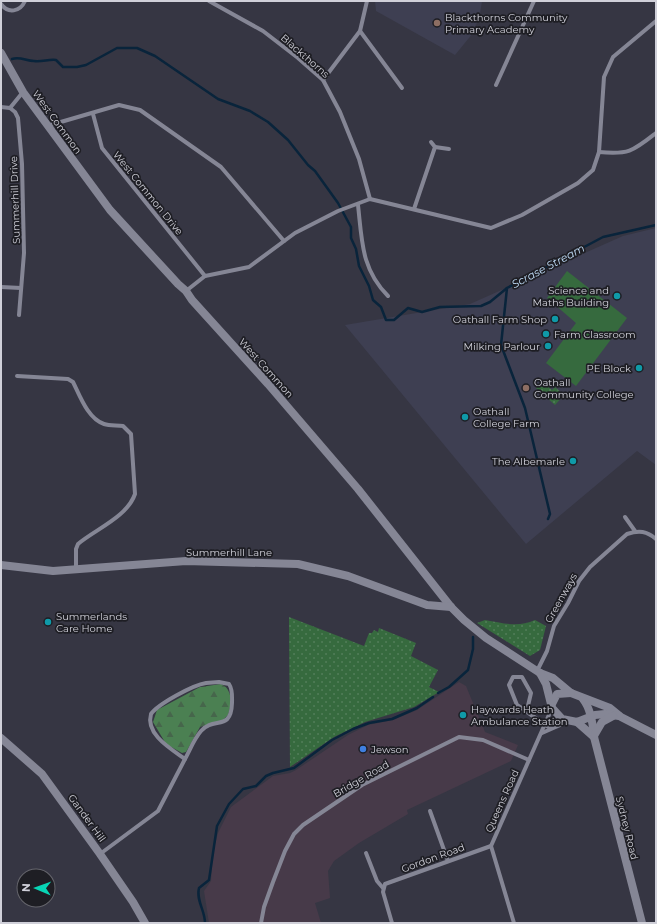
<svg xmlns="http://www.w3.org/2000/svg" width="657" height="924" viewBox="0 0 657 924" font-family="Montserrat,sans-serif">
  <defs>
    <pattern id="forest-firs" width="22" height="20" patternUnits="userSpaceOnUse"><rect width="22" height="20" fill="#4b8052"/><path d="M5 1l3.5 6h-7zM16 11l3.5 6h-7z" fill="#46664b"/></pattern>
    <pattern id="park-dots" width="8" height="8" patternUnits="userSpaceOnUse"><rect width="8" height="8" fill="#366a3e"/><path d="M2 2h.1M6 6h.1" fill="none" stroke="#527e59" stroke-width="1.8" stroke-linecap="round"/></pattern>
  </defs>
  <rect width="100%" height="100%" fill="#363643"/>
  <polygon fill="#473a49" points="459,682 466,686 485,732 518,745 511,761 407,810 408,814 359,843 334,861 328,871 330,898 315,903 321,923 209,923 204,891 211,881 213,852 218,833 231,807 273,776 290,773 296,770 348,735 368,725 393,720 417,710"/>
  <g fill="#3e3f52">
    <polygon points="375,1 482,1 480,14 473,33 455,55 376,11"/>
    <polygon points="656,228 656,465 637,451 526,544 345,325 470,304 623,236"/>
  </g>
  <polygon fill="#366a3e" points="567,271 627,318 576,386 546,363 576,323 547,298"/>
  <path fill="url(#forest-firs)" d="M221 684C233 689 232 705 228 715L222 721 200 727 186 752 182 753 166 744 153 722 157 710 200 687Z"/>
  <g fill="url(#park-dots)">
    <polygon points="542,381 552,390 555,387 564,395 555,405 536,388"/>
    <polygon points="289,617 364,646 369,633 372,633 374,630 378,632 379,628 416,643 411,656 438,670 429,687 439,692 414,707 365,722 334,737 290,767"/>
    <path d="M485 620C503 623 518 628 535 620L546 626 540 650 530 656 477 623Z"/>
  </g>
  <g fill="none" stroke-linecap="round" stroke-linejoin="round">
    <g stroke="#09243b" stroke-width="2.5">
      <path d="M12 59C20 56 26 61 34 61 42 62 49 59 56 60L63 67H77L86 65 117 48H137L155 56 218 99 250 111 268 122 288 140 308 165 315 171 338 203 351 227V238L356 249 359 266 369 286 373 300 381 307 386 320H394L408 308 422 312 440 307 481 306 490 302 507 288"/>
      <polyline points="548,519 550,514 525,408 501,345 507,288 603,237 656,225"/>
      <polyline points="438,693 449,687 468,670 473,649 473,637"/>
      <path d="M205 923C205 910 196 901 199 888L209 880 217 826 229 804 243 789 256 786 266 776 273 773 294 768 332 740 353 729 369 723 392 719 417 708 433 697"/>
    </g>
    <g stroke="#858695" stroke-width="4">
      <polyline points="209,1 263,31 298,58 323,80 340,112 359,159 370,199"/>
      <path d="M1 4C8 14 20 12 25 1"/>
      <polyline points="360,31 402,88"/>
      <polyline points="323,80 360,31 367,1"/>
      <polyline points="496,85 534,1"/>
      <polyline points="1,107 10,108"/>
      <polyline points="93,114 102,148 205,276"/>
      <polyline points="47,126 119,105 140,110 221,167 284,241"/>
      <polyline points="435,147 449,149"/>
      <path d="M599 152C629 155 633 151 656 133"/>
      <path d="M358 205C362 240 361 269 388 296"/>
      <polyline points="414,209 435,147 431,142"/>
      <polyline points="1,287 21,288"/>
      <polyline points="186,291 205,276 249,267 295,233 338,211 370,199 491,228 522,215 578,183 593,170 599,152 604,77 613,57 656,21"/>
      <polyline points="19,315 24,253 22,164 18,118 15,112 10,108 23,92"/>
      <path d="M17 376 68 379 73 382C80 396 88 419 104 424 110 426 117 425 123 426L131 434 135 494C127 517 96 529 78 544L76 549V570"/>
      <polyline points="625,517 635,531"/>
      <path d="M537 671 547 651 554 626 568 603 579 581 590 567 627 534C639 530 647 531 656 539"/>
      <path d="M206 683 219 682 229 684C233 690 232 696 232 703 231 732 214 716 201 731 194 739 190 750 185 759 171 749 145 734 151 714 158 704 193 685 206 683Z"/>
      <polyline points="527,710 531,693 522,677 513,677 509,685 517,705 550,728"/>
      <polyline points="542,733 567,722"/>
      <polyline points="430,811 448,861"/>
      <polyline points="366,853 377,881 383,888"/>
      <polyline points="100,854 158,811 185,759"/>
      <polyline points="261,923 264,907 273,882 285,851 294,834 303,825 362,785 459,737 483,740 529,760"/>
      <polyline points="392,923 383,892 385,884 491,846"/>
      <polyline points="514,923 491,846 552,708"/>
    </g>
    <g stroke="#858695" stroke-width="8">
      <polyline points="1,53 23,92 110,210 178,284 186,291 192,300 268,384 358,489 451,607 464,620 486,638 540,673 553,678 571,693 610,708 621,717 656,735"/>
      <polyline points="1,565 53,571 186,561 298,564 348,576 427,605 451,607"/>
      <polyline points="540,673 546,684 552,708 562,719 577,722 595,715 605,714 619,716"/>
      <path d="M583 699C591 709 593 724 594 737L642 923"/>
      <polyline points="552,704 557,694 571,693"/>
      <polyline points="577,722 594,737"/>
      <polyline points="595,734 602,722 613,716"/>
      <polyline points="1,738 42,774 100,854 133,902 145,923"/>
    </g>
  </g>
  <g fill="#8d6e63" stroke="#1e1e24" stroke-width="1.5">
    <circle cx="437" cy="23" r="4"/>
    <circle cx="526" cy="388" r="4"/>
  </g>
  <g fill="#0f9aa8" stroke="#1e1e24" stroke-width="1.5">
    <circle cx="617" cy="296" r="4"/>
    <circle cx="555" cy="319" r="4"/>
    <circle cx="546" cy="334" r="4"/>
    <circle cx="548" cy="346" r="4"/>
    <circle cx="639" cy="368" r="4"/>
    <circle cx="465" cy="417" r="4"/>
    <circle cx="573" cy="461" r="4"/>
    <circle cx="48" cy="622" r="4"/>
    <circle cx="463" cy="715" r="4"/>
  </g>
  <circle fill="#3f7fe0" stroke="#1e1e24" stroke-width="1.5" cx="363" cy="749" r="4"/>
  <g text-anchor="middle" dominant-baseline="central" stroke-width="3.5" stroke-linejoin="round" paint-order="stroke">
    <g font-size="10" fill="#d0d0d9" stroke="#1e1e24" text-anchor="start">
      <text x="445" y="17">Blackthorns Community<tspan x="445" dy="12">Primary Academy</tspan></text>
      <text x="609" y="290" text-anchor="end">Science and<tspan x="609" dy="12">Maths Building</tspan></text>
      <text x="547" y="319" text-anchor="end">Oathall Farm Shop</text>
      <text x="554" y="334">Farm Classroom</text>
      <text x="540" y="346" text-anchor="end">Milking Parlour</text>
      <text x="631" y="368" text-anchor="end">PE Block</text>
      <text x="534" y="382">Oathall<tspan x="534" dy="12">Community College</tspan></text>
      <text x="473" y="411">Oathall<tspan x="473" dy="12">College Farm</tspan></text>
      <text x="565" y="461" text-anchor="end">The Albemarle</text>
      <text x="56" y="616">Summerlands<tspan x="56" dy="12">Care Home</tspan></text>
      <text x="471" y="709">Haywards Heath<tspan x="471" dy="12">Ambulance Station</tspan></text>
      <text x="371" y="749">Jewson</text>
    </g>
    <g font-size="10" fill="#d0d0d9" stroke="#1e1e24">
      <text transform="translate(305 56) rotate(41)">Blackthorns</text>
      <text transform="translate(57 122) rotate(54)">West Common</text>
      <text transform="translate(148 193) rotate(51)">West Common Drive</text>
      <text transform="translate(15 200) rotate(-92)">Summerhill Drive</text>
      <text transform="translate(266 368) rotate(48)">West Common</text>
      <text x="229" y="552">Summerhill Lane</text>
      <text transform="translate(561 598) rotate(-61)">Greenways</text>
      <text transform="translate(361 779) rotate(-30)">Bridge Road</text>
      <text transform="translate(502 801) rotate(-66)">Queens Road</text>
      <text transform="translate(87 818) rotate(54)">Gander Hill</text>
      <text transform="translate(627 828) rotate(76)">Sydney Road</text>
      <text transform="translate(433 858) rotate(-20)">Gordon Road</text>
    </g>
    <g font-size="11" font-style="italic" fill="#c2dffa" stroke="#1e1e24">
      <text transform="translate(548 266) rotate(-28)">Scrase Stream</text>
    </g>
  </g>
  <rect width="657" height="924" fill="none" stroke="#d0d0d9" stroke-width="4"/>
  <g transform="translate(36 888) rotate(272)"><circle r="19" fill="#1e1e24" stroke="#65656c"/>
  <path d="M0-3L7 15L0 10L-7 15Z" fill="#08d5b5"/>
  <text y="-6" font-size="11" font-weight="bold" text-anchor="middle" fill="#d0d0d9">N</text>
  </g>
</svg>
